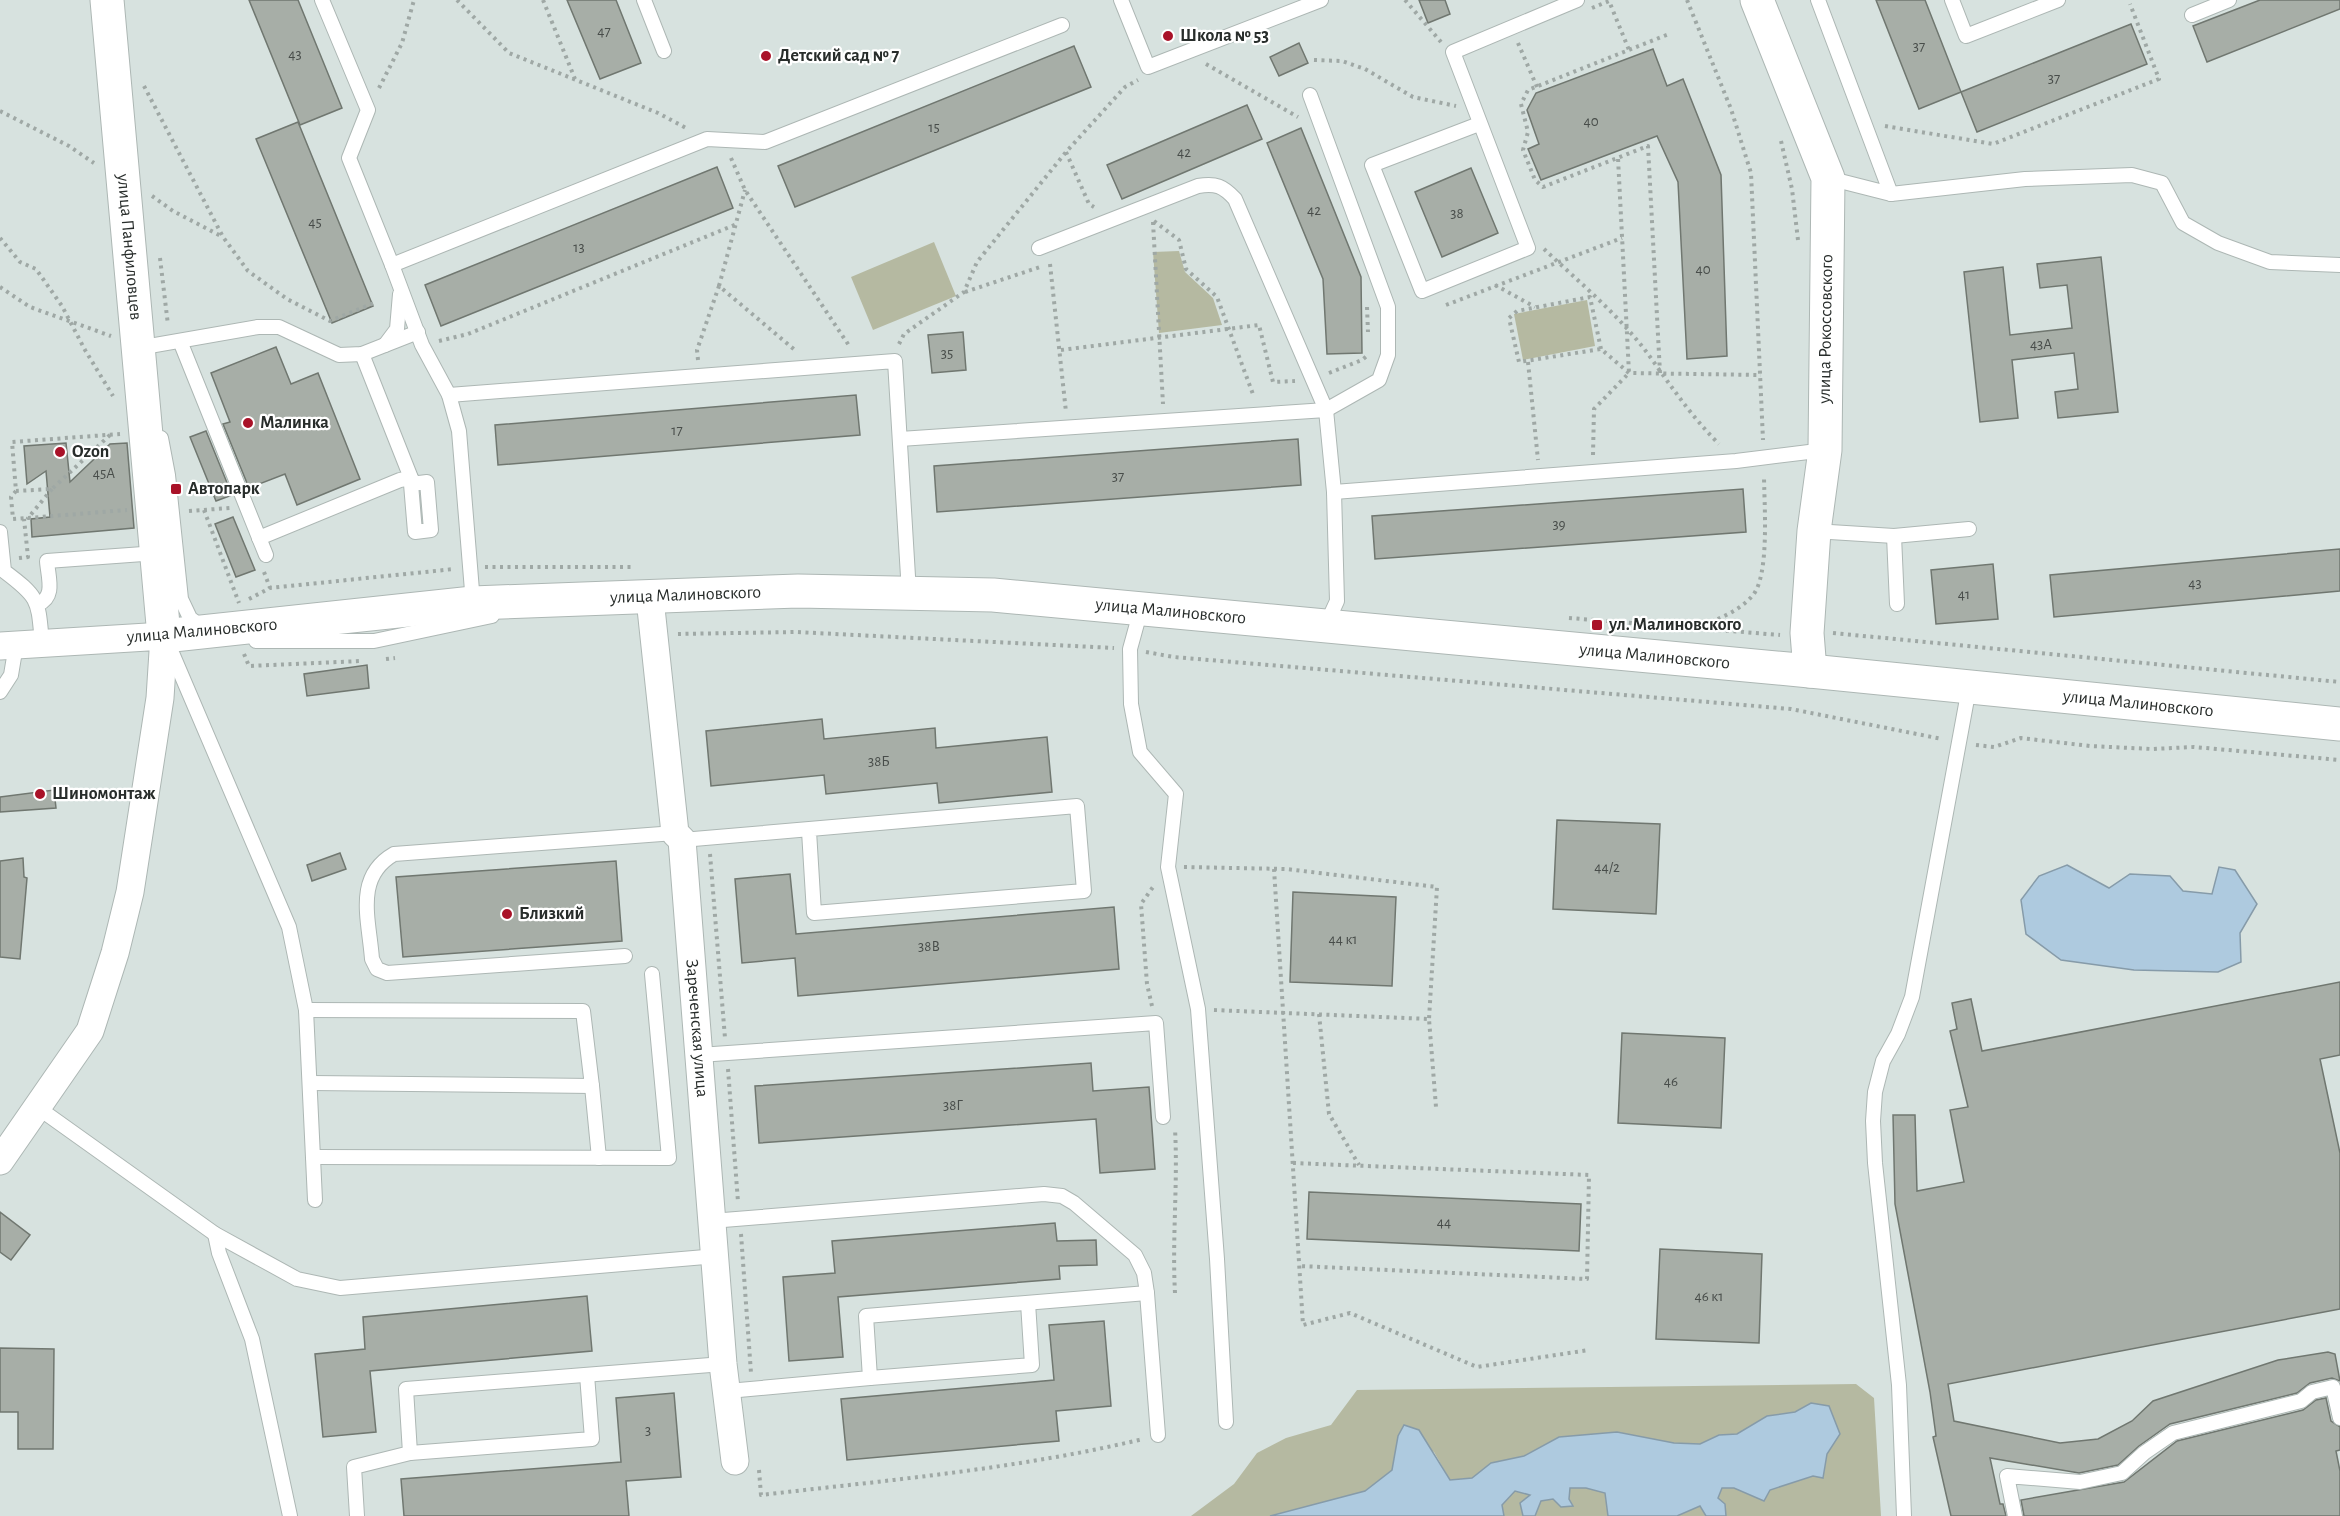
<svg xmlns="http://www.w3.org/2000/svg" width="2340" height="1516" viewBox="0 0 2340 1516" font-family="'Alegreya Sans',sans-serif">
  <rect width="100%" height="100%" fill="#d7e2df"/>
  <g fill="#b5b9a1">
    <polygon points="934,242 956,296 873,330 851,277"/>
    <polygon points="1179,251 1185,272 1213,298 1222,325 1159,333 1153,252"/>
    <polygon points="1587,300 1595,346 1523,360 1514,314"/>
    <polygon points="1856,1384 1874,1398 1881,1516 1726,1516 1725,1504 1718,1498 1721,1488 1734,1488 1764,1501 1770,1490 1813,1476 1823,1478 1827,1454 1811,1403 1795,1412 1767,1416 1737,1434 1719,1435 1700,1444 1674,1443 1617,1432 1559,1437 1524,1456 1491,1463 1472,1478 1450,1480 1434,1452 1398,1436 1392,1470 1365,1491 1293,1511 1270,1516 1191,1516 1234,1484 1257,1453 1286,1438 1331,1425 1357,1390"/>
    <polygon points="1570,1488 1586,1488 1605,1493 1608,1516 1535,1516 1541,1501 1553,1499 1573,1506 1569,1499"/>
    <polygon points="1515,1491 1531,1495 1520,1503 1523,1516 1504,1516 1502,1505"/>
    <polygon points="1700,1506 1706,1516 1677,1516"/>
  </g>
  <g fill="#aecadf" stroke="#869ba9" stroke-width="1.5">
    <polygon points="2067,865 2109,888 2130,874 2170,876 2183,891 2212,894 2219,867 2235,870 2257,904 2240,933 2241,962 2218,972 2134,970 2061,960 2026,934 2021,900 2039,876"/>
    <polygon points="1811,1403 1829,1406 1840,1434 1827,1454 1823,1478 1813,1476 1770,1490 1764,1501 1734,1488 1722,1488 1718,1498 1725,1504 1726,1516 1706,1516 1700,1506 1677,1516 1608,1516 1605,1493 1586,1488 1570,1488 1569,1499 1573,1506 1561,1507 1553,1499 1541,1501 1535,1516 1523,1516 1520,1503 1530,1495 1515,1491 1502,1505 1504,1516 1270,1516 1365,1491 1392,1470 1398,1436 1404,1425 1419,1430 1450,1480 1472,1478 1491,1463 1524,1456 1559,1437 1617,1432 1674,1443 1700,1444 1719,1435 1737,1434 1767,1416 1795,1412"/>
  </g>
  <g fill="#a7aea7" stroke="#707770" stroke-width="1.5">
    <polygon points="249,0 298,0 342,108 300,125"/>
    <polygon points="567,0 616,0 641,63 600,79"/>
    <polygon points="1419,0 1445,0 1450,14 1428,23"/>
    <polygon points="1876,0 1925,0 1961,92 1919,109"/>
    <polygon points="2260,0 2340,0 2340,9 2207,62 2193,26"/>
    <polygon points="2131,24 2147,64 1977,132 1961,92"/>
    <polygon points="1299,43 1308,63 1279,76 1270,57"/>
    <polygon points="1074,46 1091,87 795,207 778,166"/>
    <polygon points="1653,49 1667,86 1683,79 1721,175 1727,356 1687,359 1678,182 1657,136 1541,180 1528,149 1539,144 1527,110 1536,93"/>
    <polygon points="1247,105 1262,139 1122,199 1107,165"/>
    <polygon points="298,122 373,306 332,323 256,139"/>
    <polygon points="1301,128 1361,277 1362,353 1327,354 1323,279 1267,143"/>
    <polygon points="717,167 733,208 441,326 425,285"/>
    <polygon points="1471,168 1498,233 1442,257 1415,192"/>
    <polygon points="2101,257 2118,412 2058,418 2055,392 2078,389 2074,353 2012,360 2018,418 1980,422 1964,272 2003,267 2010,335 2072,328 2067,285 2040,288 2037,264"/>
    <polygon points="963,332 966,370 932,373 928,335"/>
    <polygon points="276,347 291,384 318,373 360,479 297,505 285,474 249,488 223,424 230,422 211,373"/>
    <polygon points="856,395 860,435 498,465 495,425"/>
    <polygon points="206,431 232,495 216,501 190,437"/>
    <polygon points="1298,439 1301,485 937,512 934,466"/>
    <polygon points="66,443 70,482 110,444 127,443 134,528 32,537 31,519 50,517 46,471 27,484 24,446"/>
    <polygon points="1743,489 1746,532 1375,559 1372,516"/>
    <polygon points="233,517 255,570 236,577 215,524"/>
    <polygon points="2340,549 2340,591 2054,617 2050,575"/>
    <polygon points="1993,564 1998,619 1936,624 1931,570"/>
    <polygon points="367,665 369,688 307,696 304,674"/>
    <polygon points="822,719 824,739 935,728 936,748 1047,737 1052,792 939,803 937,783 826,794 824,775 711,786 706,731"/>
    <polygon points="54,790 56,808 0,812 0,797"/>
    <polygon points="1557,820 1660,824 1656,914 1553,909"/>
    <polygon points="340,853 346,869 312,881 307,865"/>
    <polygon points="23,858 24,877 27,878 20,959 0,957 0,861"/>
    <polygon points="616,861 622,941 403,957 396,877"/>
    <polygon points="790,874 796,934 1114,907 1119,969 798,996 795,958 742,963 735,879"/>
    <polygon points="1293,892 1396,897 1392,986 1290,982"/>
    <polygon points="2340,982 2340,1055 2320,1059 2340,1153 2340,1309 1948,1384 1954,1421 2060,1443 2098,1439 2132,1421 2153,1401 2278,1360 2328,1352 2335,1354 2340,1381 2332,1378 2310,1383 2297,1393 2170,1424 2139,1446 2118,1465 2079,1473 1990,1458 2000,1504 2003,1504 2006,1516 1951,1516 1933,1437 1936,1436 1930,1392 1895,1204 1893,1115 1915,1115 1917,1191 1964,1182 1950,1110 1968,1107 1950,1031 1957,1029 1952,1003 1971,999 1982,1051"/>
    <polygon points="1622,1033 1725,1038 1721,1128 1618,1123"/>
    <polygon points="1091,1063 1093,1091 1149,1087 1155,1169 1100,1173 1096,1119 759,1143 755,1086"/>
    <polygon points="1309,1192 1581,1204 1579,1251 1307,1239"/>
    <polygon points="0,1212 30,1235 11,1260 0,1252"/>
    <polygon points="1055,1223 1057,1241 1096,1240 1097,1265 1059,1266 1060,1279 838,1297 843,1357 789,1361 783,1277 835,1273 832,1241"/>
    <polygon points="1660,1249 1762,1254 1759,1343 1656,1339"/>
    <polygon points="587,1296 592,1351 370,1371 376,1432 323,1437 315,1354 365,1349 363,1317"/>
    <polygon points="1104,1321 1111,1406 1056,1411 1059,1441 847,1460 841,1399 1054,1380 1049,1325"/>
    <polygon points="0,1348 54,1349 53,1449 18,1449 18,1412 0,1412"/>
    <polygon points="674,1393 681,1477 626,1481 629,1516 404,1516 401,1479 621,1462 616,1398"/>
    <polygon points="2326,1398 2331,1421 2340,1427 2340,1450 2336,1451 2340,1471 2340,1516 2024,1516 2021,1500 2124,1482 2177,1441 2303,1410 2316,1400"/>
  </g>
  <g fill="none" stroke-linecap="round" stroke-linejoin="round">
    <defs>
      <g id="lane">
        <polyline points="322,0 368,110 349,158 392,265 707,139 765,142 1062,25"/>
        <polyline points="644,0 664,51"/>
        <polyline points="1121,0 1148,67 1321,0"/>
        <polyline points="1818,0 1891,194 1828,178"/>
        <polyline points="1952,0 1966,36 2058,0"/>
        <polyline points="2192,15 2229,0"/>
        <polyline points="1479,124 1372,165 1422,291 1528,248 1453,52 1577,0"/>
        <polyline points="1891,194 2025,179 2132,175 2162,183 2183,223 2218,243 2270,262 2340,265"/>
        <path d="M1039 248 1198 186C1216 183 1223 186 1235 199L1326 410 1334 492 1337 601 1326 625"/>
        <polyline points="392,265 422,345 449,395 459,431 473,603"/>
        <polyline points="180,341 266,555"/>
        <polyline points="385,345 397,329 400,294"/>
        <polyline points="138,348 258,327 279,327 339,355 362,354 418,332"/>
        <polyline points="362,354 411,478"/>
        <polyline points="449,395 895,361 909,593"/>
        <polyline points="161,438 168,475 181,599 190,618 203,628"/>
        <polyline points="900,439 1326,410 1379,380 1388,355 1388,307 1310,95"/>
        <polyline points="1334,492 1736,461 1825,450"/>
        <polyline points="1814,531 1894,536 1969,529"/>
        <path d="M0 532 4 571C40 598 38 600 42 643"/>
        <polyline points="1894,536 1897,604"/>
        <polyline points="259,538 400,480 411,478 411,484 415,532 431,530 427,482 411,484"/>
        <path d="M38 604C56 597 48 577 47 561L157 553"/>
        <polyline points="1141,609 1130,649 1131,704 1140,752 1176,794 1168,867 1198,1009 1217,1259 1226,1422"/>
        <polyline points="256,641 374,641 492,616"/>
        <polyline points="169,646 289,927 306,1010 315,1200"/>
        <polyline points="0,692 11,675 16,645"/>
        <polyline points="682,840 1077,806 1084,891 814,913 809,831"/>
        <path d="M625 956 387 973 377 969 372 959C369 919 354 877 394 854L675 833"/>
        <polyline points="306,1010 583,1011 592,1086 311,1083"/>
        <polyline points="699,1055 1156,1023 1163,1117"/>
        <polyline points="592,1086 599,1158"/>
        <polyline points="37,1107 215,1234 297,1279 340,1288 717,1256"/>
        <polyline points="313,1157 669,1158 652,974"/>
        <polyline points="711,1221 1044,1194 1062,1196 1074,1203 1135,1255 1144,1273 1147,1293 866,1316 870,1378 728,1391"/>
        <polyline points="215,1234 219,1253 252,1339 290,1516"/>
        <polyline points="1147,1293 1158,1435"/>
        <polyline points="870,1378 1032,1365 1028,1303"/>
        <polyline points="410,1453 592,1439 587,1375"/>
        <polyline points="357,1516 354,1467 410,1453 406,1389 723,1364"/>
        <polyline points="1904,1516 1899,1385 1875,1163 1873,1121 1875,1092 1883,1061 1898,1034 1912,997 1969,688"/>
        <polyline points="2015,1516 2007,1476 2080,1482 2122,1473 2144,1453 2173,1433 2301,1401 2312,1392 2333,1387 2340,1418"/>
      </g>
      <g id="street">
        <path id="s1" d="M650 599 675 833 682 840 723 1364 735 1461"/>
        <polyline points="0,646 164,636 160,698 130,892 115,953 90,1031 0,1161"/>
      </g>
      <g id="secondary">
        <path id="s2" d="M107 0 164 636 473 603 798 591 993 595 1810 671 2340 724"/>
        <polyline points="1757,0 1828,178 1825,450 1814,531 1807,633 1810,671"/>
      </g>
    </defs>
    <use href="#lane" stroke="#adb7b4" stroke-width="16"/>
    <use href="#street" stroke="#adb7b4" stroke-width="29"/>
    <use href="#secondary" stroke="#adb7b4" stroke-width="35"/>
    <g stroke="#9fa8a5" stroke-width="4" stroke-dasharray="3 4.5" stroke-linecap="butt">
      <polyline points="457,0 509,53 658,113 688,129"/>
      <polyline points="543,0 575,79"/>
      <polyline points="1405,0 1441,42"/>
      <polyline points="1687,0 1731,109 1751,173 1763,440"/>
      <polyline points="1592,8 1609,1 1629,50"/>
      <polyline points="1518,43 1537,87"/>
      <polyline points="1314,60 1342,61 1365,69 1413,97 1456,106"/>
      <polyline points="1206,64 1298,117"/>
      <polyline points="144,86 223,237 248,271 287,299 330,321 374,303"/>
      <polyline points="379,88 402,43 414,0"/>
      <polyline points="0,111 69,146 94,163"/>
      <polyline points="1885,126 1993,144 2159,79 2130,4"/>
      <polyline points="1781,141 1792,189 1798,240"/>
      <polyline points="1066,152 1089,204 1094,207"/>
      <polyline points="731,158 745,190 850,347"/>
      <polyline points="152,196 173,211 221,236"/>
      <polyline points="1154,221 1179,240 1186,269 1217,297 1254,397"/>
      <polyline points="1153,222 1163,404"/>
      <polyline points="0,238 20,262 36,269 62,306 85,350 113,396"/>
      <path d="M1544 249C1579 282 1619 315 1648 354 1671 386 1691 416 1719 444"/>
      <polyline points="160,258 168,325"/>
      <polyline points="1050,264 1066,412"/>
      <polyline points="1495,285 1535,307"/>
      <polyline points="719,286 745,190"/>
      <polyline points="0,287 30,307 111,336"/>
      <polyline points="965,292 1043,266"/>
      <polyline points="1446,305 1622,238"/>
      <polyline points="1367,307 1368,332"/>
      <polyline points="439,341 468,334 737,224"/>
      <polyline points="899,344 904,334 964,292 977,262 1066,152 1125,87 1138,80"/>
      <polyline points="1601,349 1590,297 1517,311 1509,318 1519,362 1601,349 1629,373 1761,375"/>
      <polyline points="1061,350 1259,325 1273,382 1295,381"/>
      <polyline points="698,360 697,350 719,286 796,351"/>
      <polyline points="1528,362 1538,460"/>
      <polyline points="1329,373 1362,360 1368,355"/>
      <polyline points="1660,373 1648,146 1543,187 1535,180 1523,150 1528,132 1521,104 1528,90 1669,34"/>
      <polyline points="110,435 52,489 16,491 12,442 120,434"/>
      <polyline points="1593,455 1594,409 1629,373 1618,158"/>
      <polyline points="52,489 28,518 127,510"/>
      <polyline points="16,491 11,497 13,519 27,518"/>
      <polyline points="204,510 239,603"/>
      <polyline points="189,511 230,508"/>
      <polyline points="19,558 28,557 24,519"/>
      <polyline points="485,567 634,567"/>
      <polyline points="264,572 270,588"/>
      <polyline points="249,599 270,588 454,569"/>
      <polyline points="1569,618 1780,635"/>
      <path d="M1697 628C1717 619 1739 612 1753 595 1770 574 1764 502 1764 475"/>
      <polyline points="1833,633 2340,682"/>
      <polyline points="678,634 796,632 1114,648"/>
      <polyline points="1146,652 1174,657 1791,709 1942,739"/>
      <polyline points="244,654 249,666 361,661"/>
      <polyline points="386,659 395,658"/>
      <polyline points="1976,745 1994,747 2021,738 2090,746 2152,749 2194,747 2340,760"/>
      <polyline points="710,854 725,1038"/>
      <polyline points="1184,867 1286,869 1437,887 1429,1019"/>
      <polyline points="1274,869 1303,1325 1350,1313 1477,1367 1589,1350"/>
      <polyline points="1152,1006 1147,984 1141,904 1153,887"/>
      <polyline points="1214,1010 1429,1019 1436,1107"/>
      <polyline points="1319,1014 1329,1114 1359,1165"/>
      <polyline points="728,1069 738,1202"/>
      <polyline points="1293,1163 1589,1175 1587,1279 1299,1266"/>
      <polyline points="741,1234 751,1373"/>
      <path d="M1175 1293C1172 1238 1178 1183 1175 1129"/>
      <path d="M759 1470 761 1495C889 1480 1018 1469 1143 1439"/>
    </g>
    <use href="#lane" stroke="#fff" stroke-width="14"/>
    <use href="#street" stroke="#fff" stroke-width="27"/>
    <use href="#secondary" stroke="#fff" stroke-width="33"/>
  </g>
  <g fill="#a91228" stroke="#fff" stroke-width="2">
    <circle cx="1168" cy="36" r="6"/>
    <circle cx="766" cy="56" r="6"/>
    <circle cx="248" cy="423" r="6"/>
    <circle cx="60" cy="452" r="6"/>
    <rect x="170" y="483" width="12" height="12" rx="3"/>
    <rect x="1591" y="619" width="12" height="12" rx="3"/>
    <circle cx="40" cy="794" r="6"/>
    <circle cx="507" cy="914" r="6"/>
  </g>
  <g text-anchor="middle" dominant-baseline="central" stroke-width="4.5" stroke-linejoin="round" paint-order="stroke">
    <g font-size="15" fill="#484d4a">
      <text x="604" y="31">47</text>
      <text x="1919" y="46">37</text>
      <text x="295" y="54">43</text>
      <text x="2054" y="78">37</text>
      <text x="1591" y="121">40</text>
      <text x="934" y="127">15</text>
      <text x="1184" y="152">42</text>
      <text x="1314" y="210">42</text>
      <text x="1457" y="213">38</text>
      <text x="315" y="222">45</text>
      <text x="579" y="247">13</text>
      <text x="1703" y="269">40</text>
      <text x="2041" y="344">43А</text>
      <text x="947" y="353">35</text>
      <text x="677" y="430">17</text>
      <text x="104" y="473">45А</text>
      <text x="1118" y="476">37</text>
      <text x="1559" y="524">39</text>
      <text x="2195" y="583">43</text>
      <text x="1964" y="594">41</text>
      <text x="879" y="761">38Б</text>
      <text x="1607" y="867">44/2</text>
      <text x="1343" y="939">44 к1</text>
      <text x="929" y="946">38В</text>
      <text x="1671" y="1081">46</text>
      <text x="953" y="1105">38Г</text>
      <text x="1444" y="1222">44</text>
      <text x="1709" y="1296">46 к1</text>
      <text x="648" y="1430">3</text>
    </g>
    <g font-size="18" font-weight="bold" fill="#282d2b" stroke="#fff" text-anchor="start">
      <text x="1180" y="36">Школа № 53</text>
      <text x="778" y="56">Детский сад № 7</text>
      <text x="260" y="423">Малинка</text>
      <text x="72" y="452">Ozon</text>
      <text x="188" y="489">Автопарк</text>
      <text x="1609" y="625">ул. Малиновского</text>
      <text x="52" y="794">Шиномонтаж</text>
      <text x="519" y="914">Близкий</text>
    </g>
    <g font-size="18" fill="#282d2b" stroke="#fff">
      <text stroke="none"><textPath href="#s2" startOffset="248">улица Панфиловцев</textPath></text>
      <text transform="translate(1826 329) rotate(-89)">улица Рокоссовского</text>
      <text stroke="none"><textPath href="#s2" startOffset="1162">улица Малиновского</textPath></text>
      <text stroke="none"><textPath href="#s2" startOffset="1648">улица Малиновского</textPath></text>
      <text transform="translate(202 631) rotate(-5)">улица Малиновского</text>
      <text stroke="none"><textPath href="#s2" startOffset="2134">улица Малиновского</textPath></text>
      <text stroke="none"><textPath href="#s2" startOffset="2620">улица Малиновского</textPath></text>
      <text stroke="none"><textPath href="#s1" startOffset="434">Зареченская улица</textPath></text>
    </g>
  </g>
</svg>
